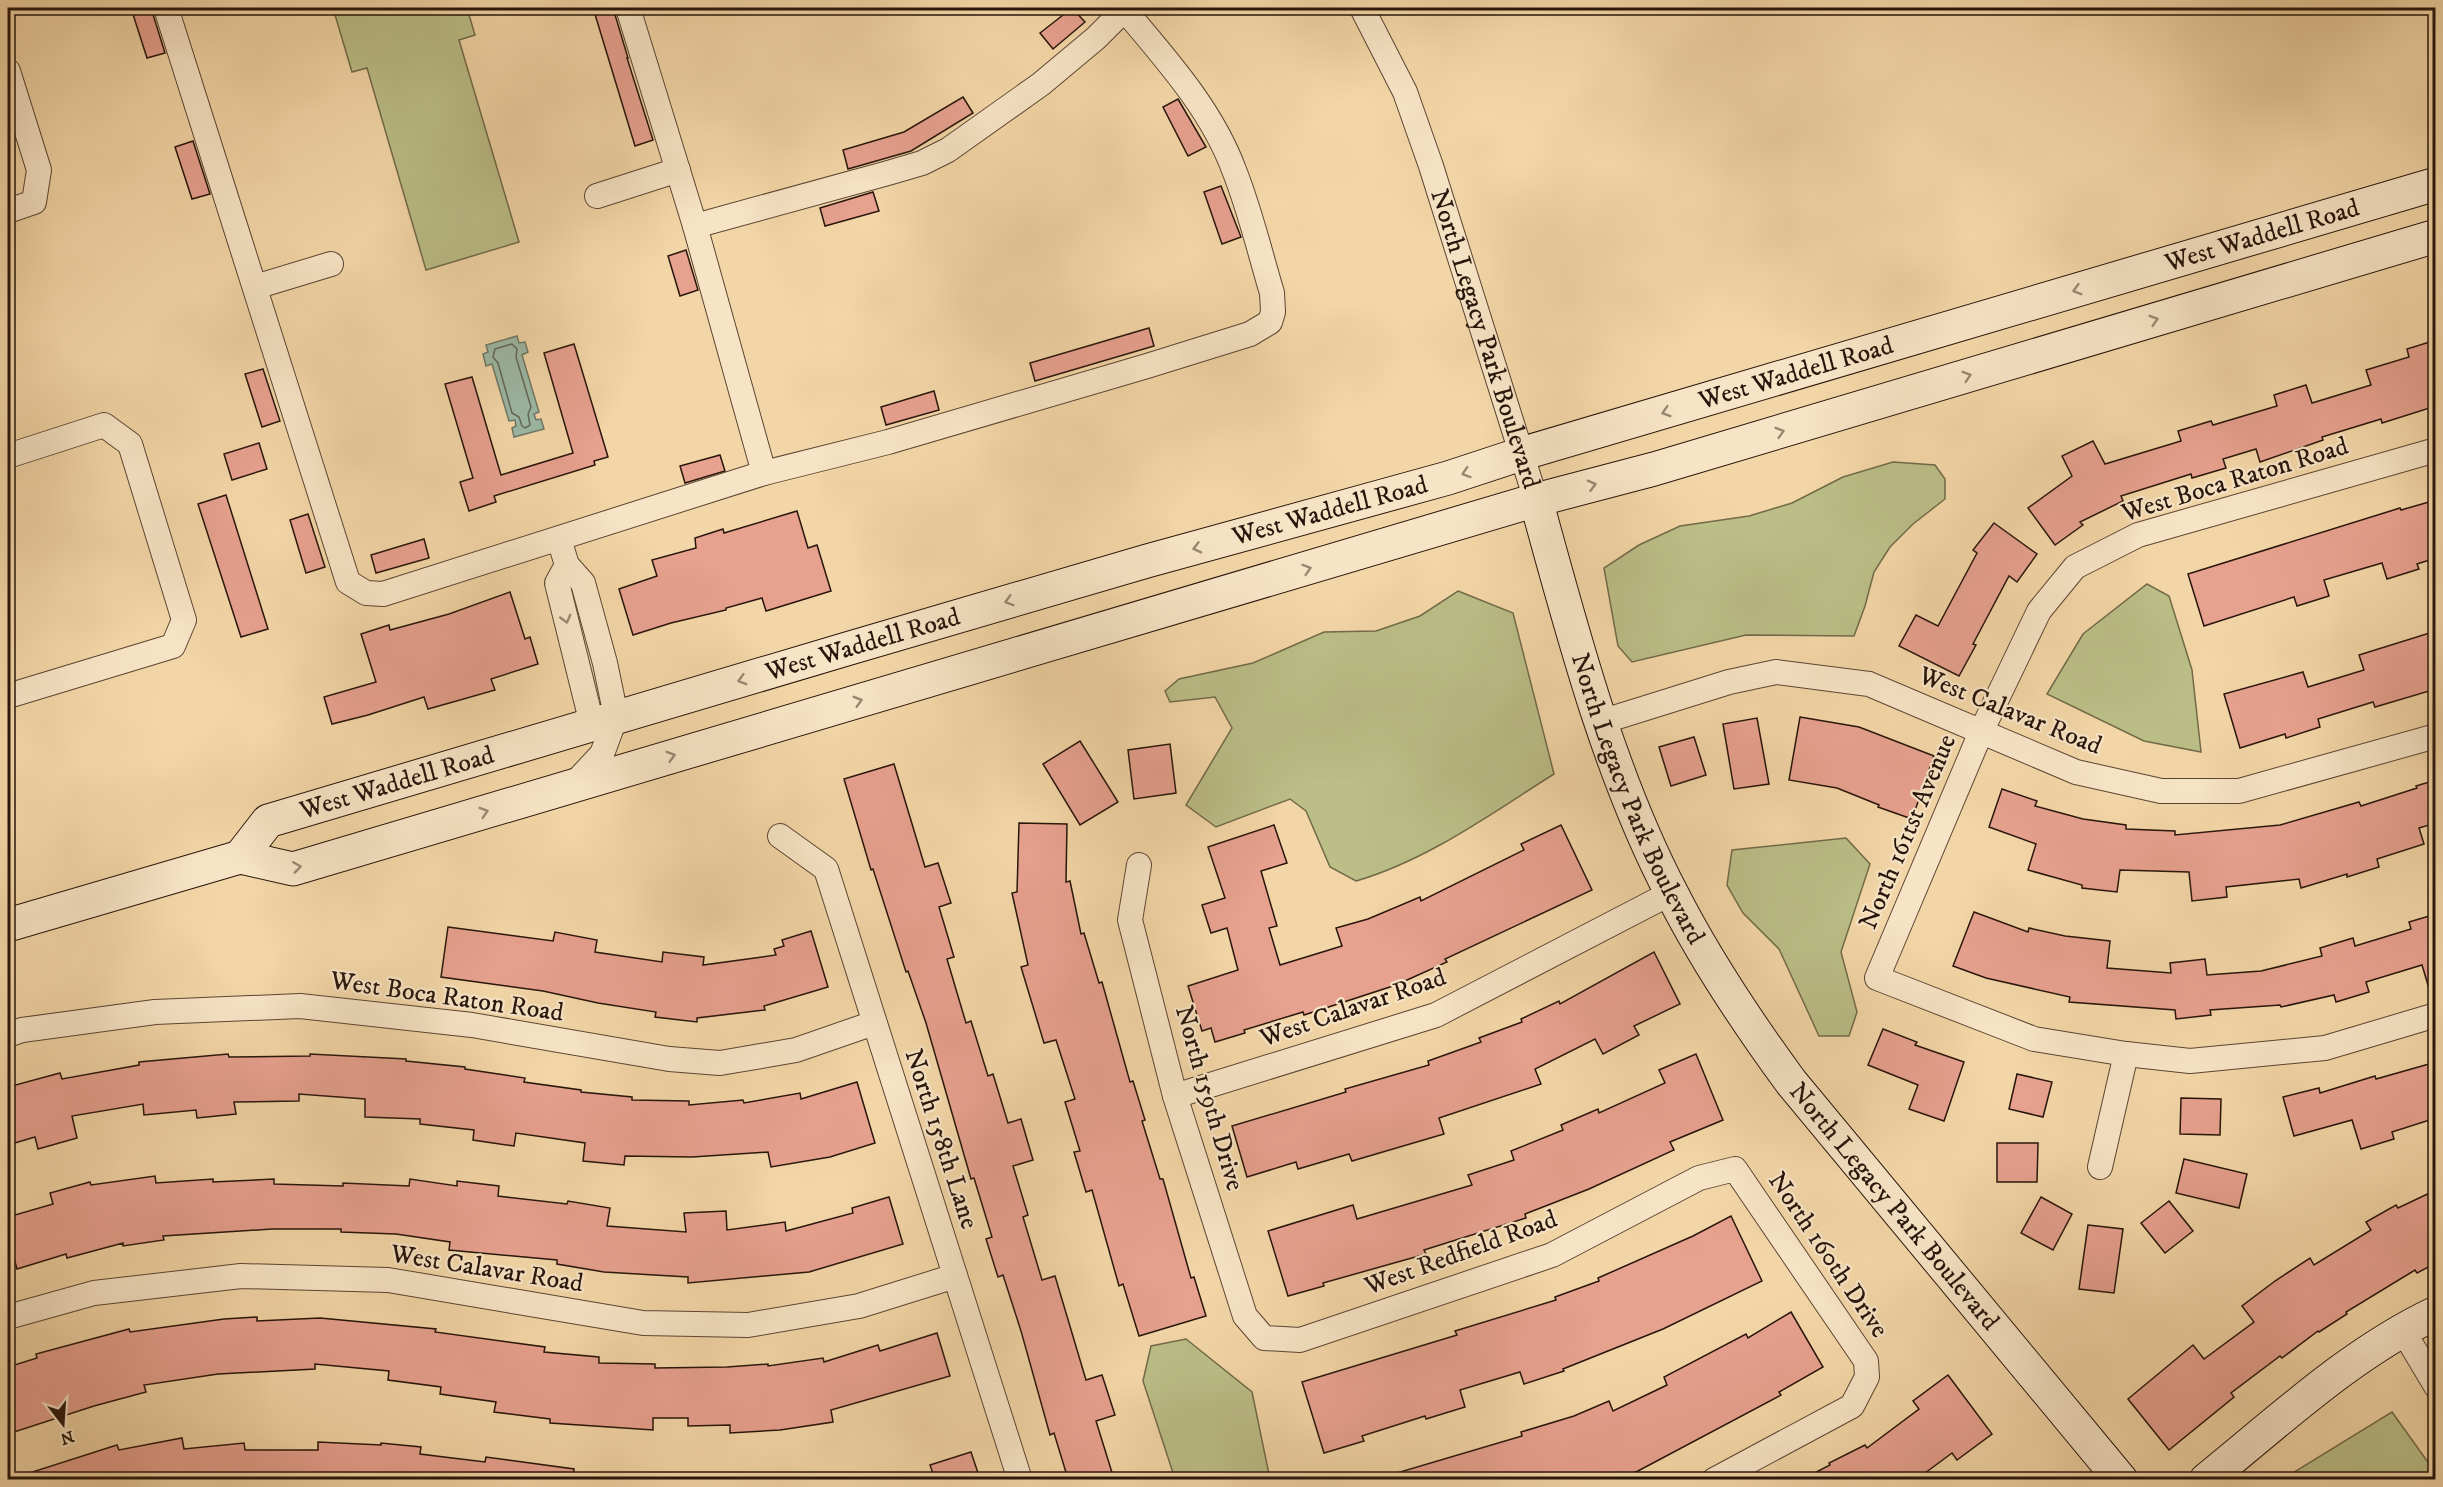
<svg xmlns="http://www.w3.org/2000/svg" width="2443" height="1487" viewBox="0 0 2443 1487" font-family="'IM FELL DW Pica',serif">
  <rect width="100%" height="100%" fill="#f3d6a7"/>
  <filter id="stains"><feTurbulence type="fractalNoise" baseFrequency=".00333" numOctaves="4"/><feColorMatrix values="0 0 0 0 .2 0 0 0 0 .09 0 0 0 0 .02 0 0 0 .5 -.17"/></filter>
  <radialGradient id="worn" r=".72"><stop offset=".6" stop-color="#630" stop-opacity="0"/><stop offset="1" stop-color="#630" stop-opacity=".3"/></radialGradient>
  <g fill="#bbbe87" stroke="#726a49" stroke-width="1.5">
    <polygon points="333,8 467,8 475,35 459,40 519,242 426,270 367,68 352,72"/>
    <polygon points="1893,462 1935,465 1945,479 1945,499 1913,524 1890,547 1874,572 1865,606 1854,636 1746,635 1632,662 1618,646 1604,568 1639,545 1680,526 1749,516 1792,503 1843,477"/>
    <polygon points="2147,584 2169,596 2192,670 2201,752 2144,741 2047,694 2083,634"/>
    <path d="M1458 591 1513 613 1554 774C1492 813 1428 860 1356 881L1330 867 1306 811 1290 799 1216 827 1186 805 1232 728 1215 697 1170 702 1165 691 1179 679 1253 663 1324 632 1376 631 1420 616Z"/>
    <polygon points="1846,838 1870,864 1841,952 1857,1012 1849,1036 1819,1036 1779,949 1743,913 1727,885 1732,850"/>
    <polygon points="1186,1339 1252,1392 1270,1479 1175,1479 1143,1381 1151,1346"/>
    <polygon points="2392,1412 2435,1472 2435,1479 2283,1479"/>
  </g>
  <polygon fill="#9cb9a5" stroke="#6e7767" stroke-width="1.5" points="517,336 519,343 525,342 528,352 522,355 539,412 534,414 536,420 541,419 544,429 514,437 512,428 516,426 515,420 509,421 492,364 486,366 483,354 488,352 486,345"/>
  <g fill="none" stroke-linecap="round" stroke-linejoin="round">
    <polygon stroke="#626758" stroke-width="1.5" points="512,344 517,349 516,357 531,407 528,414 530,425 525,428 522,426 519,417 512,413 498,363 493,357 495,349"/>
  </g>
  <g fill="#e7a18f" stroke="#28150b" stroke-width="1.5">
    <polygon points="131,8 151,8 165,53 147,58"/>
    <polygon points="605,8 613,8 628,58 627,58 653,140 635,146 594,11"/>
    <polygon points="1072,8 1085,22 1053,49 1040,33"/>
    <polygon points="963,97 973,113 911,151 848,169 843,150 904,132"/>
    <polygon points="1178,99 1206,147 1188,156 1163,107"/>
    <polygon points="193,141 210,194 192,199 175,147"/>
    <polygon points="1221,186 1241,237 1222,244 1204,192"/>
    <polygon points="873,192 879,211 825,226 820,208"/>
    <polygon points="686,250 698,290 680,296 668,256"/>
    <polygon points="1149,328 1154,346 1035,381 1030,363"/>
    <polygon points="2436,340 2436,406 2382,423 2381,419 2322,437 2323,440 2260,462 2256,449 2223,459 2226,468 2192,478 2191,474 2121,496 2123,501 2080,522 2083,525 2055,545 2028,508 2072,476 2062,456 2093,441 2105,464 2181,441 2178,431 2211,421 2213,425 2277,406 2274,395 2306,385 2312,403 2371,385 2366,370 2409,357 2407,349"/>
    <polygon points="574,344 608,457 594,461 595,465 494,496 496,502 469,511 460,482 473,478 445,384 472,377 501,475 573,453 544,353"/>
    <polygon points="263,369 280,421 262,427 245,374"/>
    <polygon points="934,391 939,410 886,425 881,407"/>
    <polygon points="259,443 267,469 232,480 224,454"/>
    <polygon points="720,455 725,471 685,483 680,466"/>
    <polygon points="226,495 268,629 241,637 198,504"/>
    <polygon points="2436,500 2436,558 2417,564 2419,569 2387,579 2382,563 2324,580 2329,596 2297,606 2294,597 2204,626 2188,574 2400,508 2401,510"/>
    <polygon points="797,511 808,548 817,545 831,591 766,611 762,598 726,608 726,610 671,623 633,635 619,589 657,576 652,560 696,548 695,538 723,529 724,533"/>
    <polygon points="308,514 325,567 306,573 290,520"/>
    <polygon points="1994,523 2037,554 2017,582 2009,576 1973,644 1976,645 1959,676 1899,646 1916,615 1938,626 1977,553 1973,550"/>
    <polygon points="424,539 429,558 376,573 371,555"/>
    <polygon points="510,592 525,639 530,637 538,664 491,679 495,690 467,698 428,709 424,697 368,715 332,724 324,697 376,682 361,634 389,625 390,630 449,614"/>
    <polygon points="2436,631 2436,689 2375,707 2373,702 2318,719 2320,727 2286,738 2285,734 2240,748 2224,694 2303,672 2308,687 2364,670 2359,655"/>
    <polygon points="1800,717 1859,727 1934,756 1912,819 1878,807 1879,805 1837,788 1789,780"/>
    <polygon points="1757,718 1769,784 1734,789 1723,724"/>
    <polygon points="1694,737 1706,775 1671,786 1659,747"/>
    <polygon points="1080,741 1118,802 1080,825 1043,764"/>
    <polygon points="1170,744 1176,793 1134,799 1128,750"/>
    <polygon points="894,764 925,867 938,863 951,903 939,907 954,957 947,959 966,1023 971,1021 988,1076 993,1074 1008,1123 1021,1119 1033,1160 1013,1166 1028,1215 1023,1217 1042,1280 1055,1276 1086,1380 1102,1375 1115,1415 1096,1421 1114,1479 1068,1479 1054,1433 1050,1435 1021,1331 1003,1275 998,1277 986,1239 992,1237 974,1178 971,1179 926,1023 908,971 906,972 873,869 871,870 844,779"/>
    <polygon points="2436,780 2436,823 2419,828 2424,844 2377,859 2379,867 2347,877 2347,874 2301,888 2299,879 2226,887 2227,897 2192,901 2189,872 2120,870 2117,892 2082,888 2082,885 2028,870 2036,844 1989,827 2002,789 2037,801 2035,806 2083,819 2126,825 2126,829 2175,831 2175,835 2280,825 2359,802 2361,806 2417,788 2416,786"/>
    <polygon points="1019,823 1067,824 1066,882 1070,881 1081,934 1084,933 1099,983 1102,982 1130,1082 1133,1081 1145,1120 1142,1121 1160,1179 1163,1179 1191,1278 1194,1277 1206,1316 1139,1336 1123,1284 1119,1286 1092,1190 1086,1192 1074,1152 1080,1151 1065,1102 1075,1099 1056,1040 1044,1043 1021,967 1028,965 1012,893 1017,892"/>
    <polygon points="1274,825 1287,863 1261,871 1277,926 1269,928 1280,965 1342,946 1336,928 1368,919 1420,897 1421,901 1524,850 1521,844 1561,825 1592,890 1445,959 1447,962 1396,985 1304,1015 1303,1012 1244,1030 1245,1033 1215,1042 1211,1028 1202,1031 1188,986 1238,970 1227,928 1211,933 1202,905 1225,898 1208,847"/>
    <polygon points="1974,912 2028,932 2029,928 2065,936 2110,941 2107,968 2171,973 2170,963 2205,959 2207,975 2261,971 2322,956 2320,948 2353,938 2355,946 2411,929 2409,922 2436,914 2436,995 2431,995 2422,965 2366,982 2369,992 2336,1002 2334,995 2281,1007 2280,1005 2210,1010 2211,1015 2176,1019 2175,1010 2069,1002 2070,997 1986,978 1953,966"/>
    <polygon points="448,927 553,941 555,932 597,940 595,952 662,962 663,952 704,957 703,965 776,955 774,949 784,946 782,940 811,931 828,987 764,1006 765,1010 697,1018 697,1022 655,1017 656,1012 598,1003 543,991 441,977"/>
    <polygon points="1654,952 1680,1004 1634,1026 1639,1035 1603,1054 1595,1039 1535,1069 1541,1084 1439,1118 1444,1134 1352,1161 1349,1154 1298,1169 1296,1162 1247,1177 1232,1126 1346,1092 1345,1089 1429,1065 1428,1061 1481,1042 1479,1038 1522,1022 1521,1019 1559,1001 1560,1004"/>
    <polygon points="1883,1029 1917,1042 1915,1045 1964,1062 1944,1121 1909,1109 1918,1085 1868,1065"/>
    <polygon points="228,1054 229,1057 310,1056 310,1054 406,1059 406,1061 465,1067 465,1069 525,1078 524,1082 581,1090 581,1092 632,1097 632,1100 689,1101 689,1105 743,1100 744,1103 800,1093 801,1099 857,1082 875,1143 830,1157 771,1167 768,1152 692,1157 625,1156 624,1165 583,1161 585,1143 516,1133 514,1146 473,1140 474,1130 420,1124 420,1119 365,1117 365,1099 299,1094 299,1101 234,1102 236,1114 197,1118 196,1110 144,1115 143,1104 72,1116 77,1138 38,1149 35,1137 8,1145 8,1087 60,1073 62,1079 139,1065 139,1062"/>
    <polygon points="1696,1054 1723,1120 1670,1142 1674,1150 1589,1189 1525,1214 1526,1218 1424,1250 1426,1254 1323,1283 1324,1286 1288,1296 1268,1231 1353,1205 1357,1219 1472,1185 1468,1175 1514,1160 1511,1151 1563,1130 1561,1125 1598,1109 1599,1113 1665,1083 1659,1070"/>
    <polygon points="2436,1062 2436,1118 2392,1132 2394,1139 2361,1149 2352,1120 2294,1136 2283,1097 2319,1088 2320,1093 2375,1076 2376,1079"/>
    <polygon points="2017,1074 2052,1082 2043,1117 2009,1109"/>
    <polygon points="2181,1098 2221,1099 2220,1135 2180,1134"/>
    <polygon points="1997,1143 2038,1143 2037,1182 1997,1182"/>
    <polygon points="2184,1159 2247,1174 2239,1208 2176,1193"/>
    <polygon points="155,1176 156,1183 213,1179 213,1182 274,1179 274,1184 343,1186 343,1183 409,1186 410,1179 457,1186 457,1181 499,1186 498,1196 567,1204 568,1201 610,1208 607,1226 686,1232 684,1213 726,1211 727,1230 785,1222 786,1231 853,1213 852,1208 889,1197 903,1244 809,1272 688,1283 688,1277 604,1272 557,1264 557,1260 449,1250 450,1242 396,1234 341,1232 341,1229 272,1229 163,1236 164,1240 123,1246 123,1243 67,1258 66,1254 17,1269 8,1237 8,1217 53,1204 50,1193 90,1182 91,1185"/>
    <polygon points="2436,1190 2436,1263 2417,1273 2415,1270 2346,1312 2347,1314 2319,1332 2318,1331 2282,1358 2280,1356 2231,1393 2234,1397 2169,1450 2128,1399 2193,1345 2204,1359 2254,1322 2242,1306 2275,1281 2310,1258 2314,1265 2371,1230 2366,1222 2396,1205 2398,1208"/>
    <polygon points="2041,1197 2072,1214 2053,1250 2021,1233"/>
    <polygon points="2169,1201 2193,1231 2165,1253 2141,1223"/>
    <polygon points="1731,1216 1762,1281 1663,1329 1563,1369 1564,1371 1524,1384 1520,1372 1460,1390 1465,1407 1426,1419 1425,1416 1362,1436 1364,1441 1324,1453 1302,1382 1457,1335 1455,1331 1556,1300 1555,1297 1599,1281 1598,1278 1693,1236"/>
    <polygon points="2088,1225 2123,1229 2114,1293 2079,1289"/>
    <polygon points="1791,1312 1823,1367 1779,1392 1781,1395 1638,1471 1615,1479 1391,1479 1390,1475 1522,1436 1521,1432 1574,1416 1609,1401 1613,1411 1667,1385 1664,1377 1746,1334 1748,1338"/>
    <polygon points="257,1317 257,1321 320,1318 436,1329 435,1332 545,1347 544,1352 599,1357 599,1363 655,1364 655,1368 727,1367 768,1364 768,1366 823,1358 824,1362 878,1345 880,1351 937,1333 950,1376 831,1410 833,1422 780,1430 730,1433 730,1425 688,1426 688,1418 653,1418 653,1430 550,1423 550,1419 494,1412 496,1402 440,1394 441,1387 388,1380 389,1371 315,1364 315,1369 218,1374 144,1385 146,1392 94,1406 8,1434 8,1367 37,1358 36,1354 129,1329 130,1332 224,1319"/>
    <polygon points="1948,1375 1992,1434 1957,1460 1952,1453 1917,1479 1803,1479 1830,1465 1829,1463 1865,1445 1867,1448 1919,1409 1913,1401"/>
    <polygon points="182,1438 184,1449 244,1443 245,1450 318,1450 318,1442 381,1445 381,1443 421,1447 420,1454 485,1462 486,1457 574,1469 573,1479 23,1479 23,1475 117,1445 119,1450"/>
    <polygon points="971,1452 980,1479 935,1479 930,1465"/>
  </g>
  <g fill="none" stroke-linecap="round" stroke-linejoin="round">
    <defs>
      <g id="street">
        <path d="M166 8 348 582 366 593 383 594 764 473 888 442 1147 366 1250 334 1270 322 1273 312 1272 293C1260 253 1250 210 1234 170 1211 108 1164 57 1123 8"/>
        <polyline points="628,8 695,226 764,473"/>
        <path id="s1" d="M1362 8 1405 92 1431 166 1536 500"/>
        <polyline points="8,71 39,170 34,202 8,211"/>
        <polyline points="597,196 678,170"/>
        <polyline points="695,226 888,173 922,163 948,150 1041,84 1096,38 1126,8"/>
        <polyline points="255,287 331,264"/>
        <polyline points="2436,450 2138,535 2075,567 2039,611 1981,732 1877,978 2034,1039 2126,1054 2190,1061 2325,1048 2436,1015"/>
        <polyline points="8,456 104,425 130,444 184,620 173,646 8,696"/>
        <polyline points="559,539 567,565 583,583 605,663 616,716 602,754 572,786"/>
        <polyline points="567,565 557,583 592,724"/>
        <polyline points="1601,722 1729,682 1776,672 1869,684 2076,772 2161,791 2239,791 2436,736"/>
        <polyline points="780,836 826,869 1020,1480"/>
        <polyline points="1139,865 1130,920 1175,1096 1245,1316 1264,1338 1300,1340 1552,1255 1699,1178 1735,1169 1866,1361 1867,1377 1852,1406 1714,1480"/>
        <polyline points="8,1035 22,1030 155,1012 300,1006 472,1025 669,1059 720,1063 796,1050 874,1023"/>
        <polyline points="1175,1096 1436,1015 1671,893"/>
        <polyline points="2100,1167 2126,1054"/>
        <polyline points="8,1317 94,1293 241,1276 388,1280 643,1323 748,1325 859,1306 955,1276"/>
        <polyline points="2402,1329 2436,1386"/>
      </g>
      <g id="secondary">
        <path id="s2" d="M1536 500C1572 631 1609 774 1672 894 1706 961 1747 1022 1791 1082L2121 1480"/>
        <path id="s3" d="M240 857 268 821 850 648 1147 561 1448 478 1521 454 2436 184"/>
        <polyline points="8,925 240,857 293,869 1536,500 1654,469 2436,236"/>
        <path d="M2206 1480C2279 1421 2351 1353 2436 1313"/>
      </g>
    </defs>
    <use href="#street" stroke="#5b4532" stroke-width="26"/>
    <use href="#secondary" stroke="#28150b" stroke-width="35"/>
    <use href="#street" stroke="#f7e4c6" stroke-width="24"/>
    <use href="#secondary" stroke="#f7e4c6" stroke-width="33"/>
  </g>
  <defs><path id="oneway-chevron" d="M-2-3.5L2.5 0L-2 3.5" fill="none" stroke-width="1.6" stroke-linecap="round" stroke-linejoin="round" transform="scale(1.5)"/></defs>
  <g stroke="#9a8772">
    <use href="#oneway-chevron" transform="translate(2077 290) rotate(164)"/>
    <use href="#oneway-chevron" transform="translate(2154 320) rotate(-17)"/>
    <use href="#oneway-chevron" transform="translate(1967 376) rotate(-17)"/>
    <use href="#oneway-chevron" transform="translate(1666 412) rotate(163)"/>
    <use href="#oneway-chevron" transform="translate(1780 432) rotate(-17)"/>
    <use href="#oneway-chevron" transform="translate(1466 473) rotate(162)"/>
    <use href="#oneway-chevron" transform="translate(1592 485) rotate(-15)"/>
    <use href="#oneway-chevron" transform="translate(1197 548) rotate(165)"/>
    <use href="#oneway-chevron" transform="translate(1307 569) rotate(-17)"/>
    <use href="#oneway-chevron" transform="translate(1009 601) rotate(164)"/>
    <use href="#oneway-chevron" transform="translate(566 619) rotate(75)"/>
    <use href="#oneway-chevron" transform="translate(742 680) rotate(164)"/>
    <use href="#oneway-chevron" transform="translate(858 701) rotate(-16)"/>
    <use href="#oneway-chevron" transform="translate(671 756) rotate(-16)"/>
    <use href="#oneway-chevron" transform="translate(484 812) rotate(-17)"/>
    <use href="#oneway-chevron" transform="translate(297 867) rotate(-8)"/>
  </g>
  <g text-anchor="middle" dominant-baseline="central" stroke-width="4.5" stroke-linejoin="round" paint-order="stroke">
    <g font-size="26" fill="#28150b" stroke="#f7e4c6">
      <text stroke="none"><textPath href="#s3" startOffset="2124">West Waddell Road</textPath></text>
      <text stroke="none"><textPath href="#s1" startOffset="354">North Legacy Park Boulevard</textPath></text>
      <text stroke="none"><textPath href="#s3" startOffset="1638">West Waddell Road</textPath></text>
      <text transform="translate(2235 480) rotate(-17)">West Boca Raton Road</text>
      <text stroke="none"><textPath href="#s3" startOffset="1152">West Waddell Road</textPath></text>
      <text stroke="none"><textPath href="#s3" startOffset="666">West Waddell Road</textPath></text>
      <text transform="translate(2010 711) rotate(22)">West Calavar Road</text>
      <text stroke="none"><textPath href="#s3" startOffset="180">West Waddell Road</textPath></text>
      <text stroke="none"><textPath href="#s2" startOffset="316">North Legacy Park Boulevard</textPath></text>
      <text transform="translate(1908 832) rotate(-67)">North 161tst Avenue</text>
      <text transform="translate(447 997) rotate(8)">West Boca Raton Road</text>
      <text transform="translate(1353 1008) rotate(-19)">West Calavar Road</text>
      <text transform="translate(1209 1098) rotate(74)">North 159th Drive</text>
      <text transform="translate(941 1139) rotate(72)">North 158th Lane</text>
      <text stroke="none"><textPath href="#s2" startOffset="802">North Legacy Park Boulevard</textPath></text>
      <text transform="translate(1461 1253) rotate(-20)">West Redfield Road</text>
      <text transform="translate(1828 1255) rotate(56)">North 160th Drive</text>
      <text transform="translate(487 1269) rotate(9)">West Calavar Road</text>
    </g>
  </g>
  <rect width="2443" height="1487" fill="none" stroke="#f3d6a7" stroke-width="30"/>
  <rect x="9" y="9" width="2425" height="1469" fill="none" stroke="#28150b" stroke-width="3"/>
  <rect x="15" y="15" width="2413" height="1457" fill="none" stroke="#28150b" stroke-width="1.5"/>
  <g transform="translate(63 1424) rotate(163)" stroke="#f7e4c6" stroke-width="4.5" paint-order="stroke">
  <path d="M0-4.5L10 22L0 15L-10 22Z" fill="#28150b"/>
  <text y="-9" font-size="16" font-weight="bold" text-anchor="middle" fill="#28150b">N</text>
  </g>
  <rect width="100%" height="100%" filter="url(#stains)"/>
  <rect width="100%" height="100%" fill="url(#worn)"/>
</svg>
